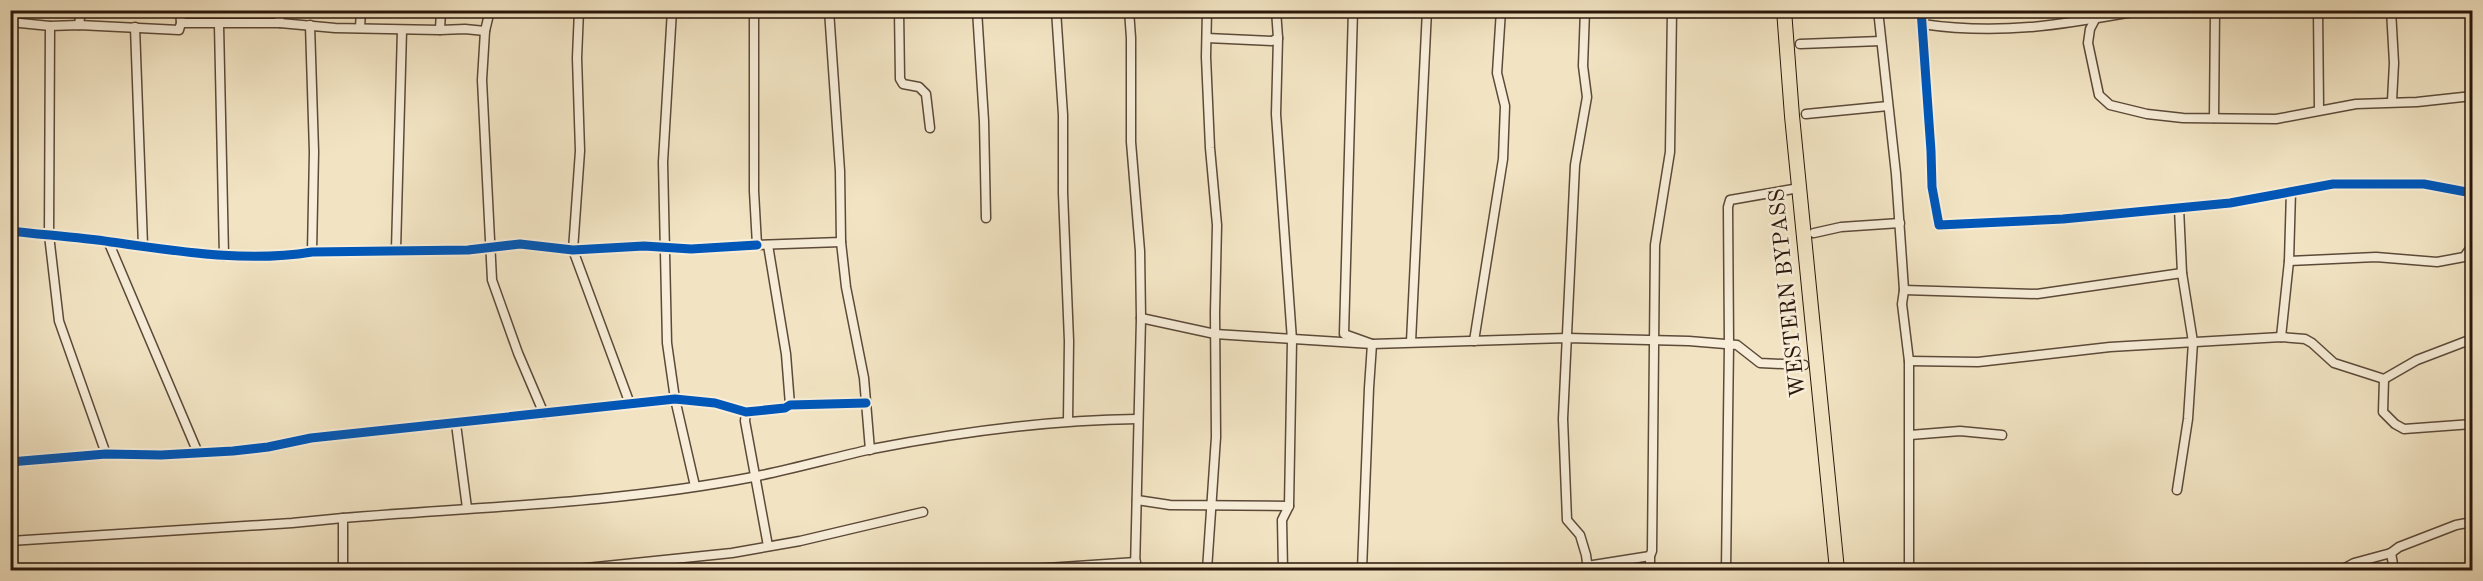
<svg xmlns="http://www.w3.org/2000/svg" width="2483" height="581" viewBox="0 0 2483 581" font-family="'Old Standard TT',serif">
  <rect width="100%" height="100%" fill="#f2e4c3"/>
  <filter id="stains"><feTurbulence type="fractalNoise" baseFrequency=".00333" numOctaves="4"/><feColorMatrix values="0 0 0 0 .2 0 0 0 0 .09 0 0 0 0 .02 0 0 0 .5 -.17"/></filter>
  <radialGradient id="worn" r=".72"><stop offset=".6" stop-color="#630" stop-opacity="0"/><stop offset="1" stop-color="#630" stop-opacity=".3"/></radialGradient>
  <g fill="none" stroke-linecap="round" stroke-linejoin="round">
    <defs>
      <g id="minor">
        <polyline points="490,10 485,31 482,80 492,280 518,353 544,414"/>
        <polyline points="579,10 577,58 580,151 573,250 630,404"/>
        <polyline points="672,10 663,162 667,343 675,399 695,486"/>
        <polyline points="754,10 754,191 757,245 841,242 840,171 829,10"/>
        <polyline points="899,10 900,79 903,84 919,87 926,94 930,128"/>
        <polyline points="977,10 984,121 986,218"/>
        <polyline points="1056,10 1063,115 1063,193 1069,341 1068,421"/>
        <polyline points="1129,10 1131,38 1131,142 1140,251 1141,318 1135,570"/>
        <polyline points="1353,10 1344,334 1372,344 1369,388 1362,570"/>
        <polyline points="1585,10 1583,66 1587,97 1575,165 1563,419 1567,520 1580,535 1586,555 1588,570"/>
        <polyline points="1878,10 1896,174 1904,290 1902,304 1909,361 1909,570"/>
        <polyline points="1921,10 1931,151 1932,187 1939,225 2063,219 2230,203 2333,184 2424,184 2472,193"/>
        <polyline points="2100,10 2090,29 2088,43 2099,95 2110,105 2147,114 2183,118 2276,119 2356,104 2417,102 2472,96"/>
        <polyline points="2318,10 2319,109"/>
        <polyline points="2391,10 2394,63 2392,101"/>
        <polyline points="10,22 50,26 79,25 179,30 181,23 180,10"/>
        <polyline points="181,23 280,23 278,10"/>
        <polyline points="280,23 335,28 440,30 441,10"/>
        <path d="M1922 24C2003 36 2065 24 2144 10"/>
        <polyline points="79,25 81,10"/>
        <polyline points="219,25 224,256"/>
        <polyline points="310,25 314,152 312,252"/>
        <polyline points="50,26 49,235 59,321 106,454"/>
        <polyline points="135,27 143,246"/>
        <polyline points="360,28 361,10"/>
        <polyline points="440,30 465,29 485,31"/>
        <polyline points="1207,38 1272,41 1278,38 1276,10"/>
        <polyline points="1278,38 1276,114 1292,340 1289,506 1282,520 1283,570"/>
        <polyline points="1800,44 1881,41"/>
        <polyline points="1806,114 1888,106"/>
        <polyline points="2214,118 2215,10"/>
        <path d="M10 231C44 235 78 237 111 242 178 251 245 263 312 252L468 250 520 244 573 250 644 246 691 249 757 245"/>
        <polyline points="1814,233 1841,227 1900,223"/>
        <polyline points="108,241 198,453"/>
        <polyline points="841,242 846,287 864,378 870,450"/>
        <polyline points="768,245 786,354 790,405"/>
        <polyline points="396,250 402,30"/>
        <polyline points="2289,261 2376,257 2437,262 2464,257 2472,246"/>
        <polyline points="1904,290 2037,294 2182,273"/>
        <polyline points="1141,318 1215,334 1372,344 1567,338 1689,341 1737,345 1760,363 1804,365"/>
        <polyline points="2281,337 2289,261 2291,191"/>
        <polyline points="1474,341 1503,159 1505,106 1497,73 1501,10"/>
        <polyline points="1411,342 1427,10"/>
        <polyline points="1909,361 1978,362 2110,347 2281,337 2305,339 2312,343 2334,363 2384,379 2417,360 2472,339"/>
        <polyline points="2384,379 2383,412 2395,424 2404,429 2472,424"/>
        <polyline points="746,412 745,421 768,546"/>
        <polyline points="456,424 467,508"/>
        <polyline points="1910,435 1960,431 2002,435"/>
        <polyline points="10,462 106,454 161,455 233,451 268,447 311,438 675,399 715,403 746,412 785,408 790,405 866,403"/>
        <polyline points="2177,490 2188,419 2193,342 2182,273 2179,208"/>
        <polyline points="1137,500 1170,505 1289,506"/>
        <polyline points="10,541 292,523 343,518"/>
        <polyline points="2391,553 2394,570"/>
        <polyline points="1587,566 1650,556"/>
        <path d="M343 570V518C480 507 619 503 753 477 793 469 832 458 872 449 960 432 1048 420 1137 419"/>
        <polyline points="567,570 732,553 800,541 923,512"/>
        <polyline points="1017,570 1136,562"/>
        <polyline points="1207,570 1216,437 1215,313 1217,225 1210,148 1206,57 1207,10"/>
        <polyline points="1650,570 1650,556 1652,551 1655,245 1670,152 1672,10"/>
        <polyline points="1726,570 1729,344 1728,207 1730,200 1799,188"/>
        <polyline points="2341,570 2354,563 2391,553 2399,547 2456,525 2472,522"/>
      </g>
      <polyline id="primary" points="1784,10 1792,116 1837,570"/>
    </defs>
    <use href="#minor" stroke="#5c4a39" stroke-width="11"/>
    <use href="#primary" stroke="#2a160b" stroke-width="16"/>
    <use href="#minor" stroke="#f7edd8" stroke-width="8"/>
    <use href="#primary" stroke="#f2e4c3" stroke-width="14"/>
    <defs>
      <g id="cycleway">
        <polyline points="1921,10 1931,151 1932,187 1939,225 2063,219 2230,203 2333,184 2424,184 2472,193"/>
        <path d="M10 231C44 235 78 237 111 242 178 251 245 263 312 252L468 250 520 244 573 250 644 246 691 249 757 245"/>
        <polyline points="10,462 106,454 161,455 233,451 268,447 311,438 675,399 715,403 746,412 785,408 790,405 866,403"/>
      </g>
    </defs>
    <use href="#cycleway" stroke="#f7edd8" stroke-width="13"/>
    <use href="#cycleway" stroke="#0057b8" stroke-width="9"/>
  </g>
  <g text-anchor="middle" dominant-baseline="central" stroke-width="5" stroke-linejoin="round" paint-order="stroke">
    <g font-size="22" fill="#2a160b" stroke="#f7edd8">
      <text transform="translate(1788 293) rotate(-96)">WESTERN BYPASS</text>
    </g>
  </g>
  <rect width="2483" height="581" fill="none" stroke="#f2e4c3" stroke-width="36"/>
  <rect x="12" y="12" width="2459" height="557" fill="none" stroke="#2a160b" stroke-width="3"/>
  <rect x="18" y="18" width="2447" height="545" fill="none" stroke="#2a160b" stroke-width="1.5"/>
  <rect width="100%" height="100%" filter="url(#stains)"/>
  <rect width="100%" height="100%" fill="url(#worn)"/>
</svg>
